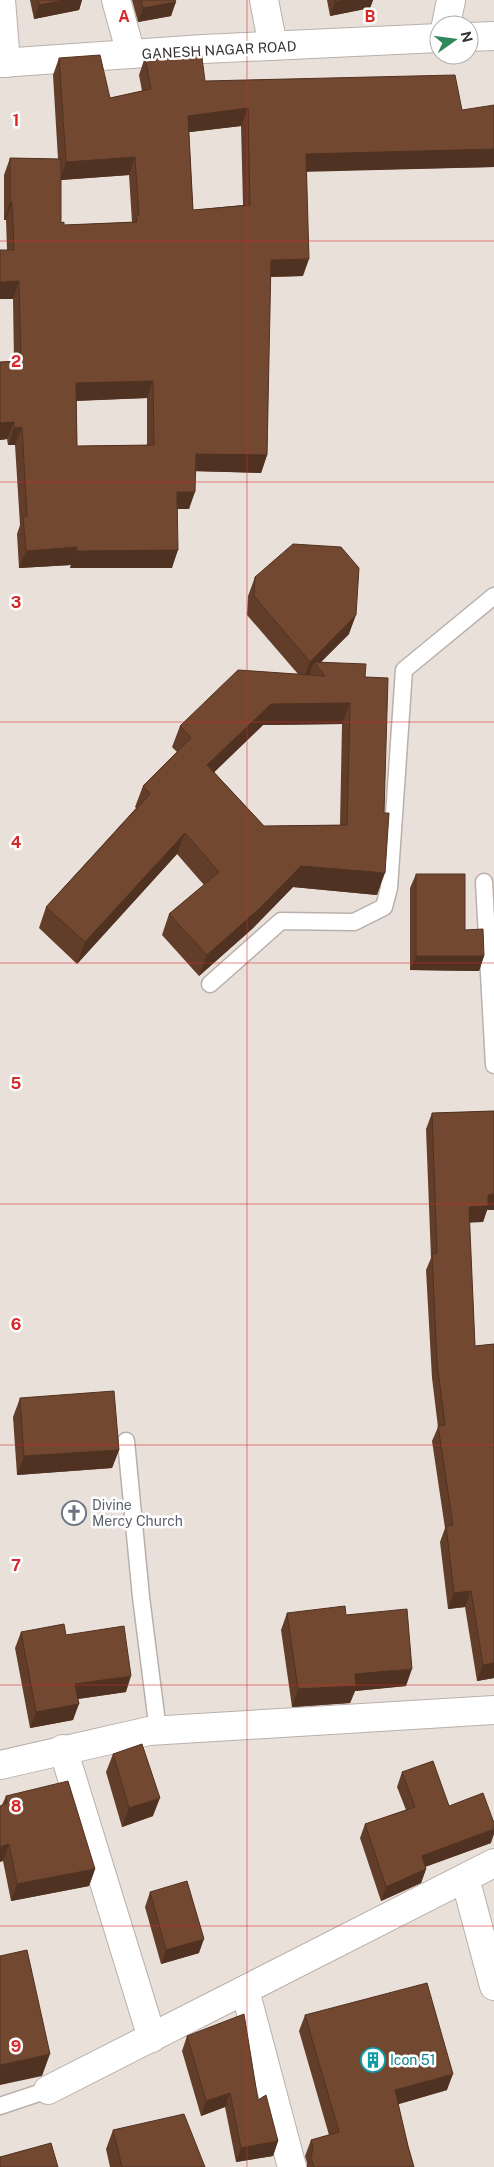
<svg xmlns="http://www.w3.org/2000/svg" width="494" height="2167" viewBox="0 0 494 2167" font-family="'Public Sans',sans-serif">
  <rect width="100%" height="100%" fill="#eae0da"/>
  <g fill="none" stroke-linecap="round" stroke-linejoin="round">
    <defs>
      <g id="lane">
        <polyline points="484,882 494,1065"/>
        <polyline points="210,984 281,921 354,922 384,907 389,888 404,670 494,596"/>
        <polyline points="126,1441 141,1597 158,1731"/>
        <polyline points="0,2106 48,2090"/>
      </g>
      <g id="street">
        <polyline points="1,0 6,63"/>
        <polyline points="116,0 131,54"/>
        <polyline points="264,0 273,46"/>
        <polyline points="446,25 451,0"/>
        <polyline points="63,1749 152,2038"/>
        <polyline points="0,1765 149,1731 494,1710"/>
        <polyline points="465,1878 494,1986"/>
        <polyline points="245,1990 292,2167"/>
        <polyline points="48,2090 494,1863"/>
      </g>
      <g id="secondary">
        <polyline points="469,37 494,36"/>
        <polyline points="0,63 203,49 439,38"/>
      </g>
    </defs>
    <use href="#lane" stroke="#bab0ab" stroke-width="19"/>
    <use href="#street" stroke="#bab0ab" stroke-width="30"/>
    <use href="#secondary" stroke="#bab0ab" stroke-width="30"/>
    <use href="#lane" stroke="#fff" stroke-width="16"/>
    <use href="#street" stroke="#fff" stroke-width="28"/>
    <use href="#secondary" stroke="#fff" stroke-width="28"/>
  </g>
  <g fill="#623e2a" fill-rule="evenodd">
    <polygon points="30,0 82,0 79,10 34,19"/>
    <polygon points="132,0 175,0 171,16 138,22"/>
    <polygon points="327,0 373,0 370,8 330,16"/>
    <path d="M145 57 205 81 462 110 494 167 307 171 303 276 270 277 267 455 261 473 195 471 189 509H177L172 568H70L71 565 19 568 17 534 20 525 15 445H8L7 439 0 440V362L14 361 13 299 7 250 6 220H4V175L10 158 58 159 53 75 59 58 110 98 142 91 139 75ZM241 126 243 205 193 210 189 132ZM129 175 132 222 64 225 61 223V180ZM147 398V445L77 446 76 401Z"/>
    <path d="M255 577 349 634 321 662 365 677 377 895 293 887 252 929 199 976 162 935 169 914 204 885 177 854 77 964 39 928 46 907 136 808 135 807 143 786 177 752 172 747 180 726 298 674 247 615 248 596ZM342 724 340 825 264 826 214 772 263 725Z"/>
    <polygon points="416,874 465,930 484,956 479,971 410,970 410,888"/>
    <polygon points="494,1111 494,1210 487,1210 483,1222 469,1222 475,1346 494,1344 494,1678 477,1681 465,1607 448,1609 440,1542 445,1528 432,1441 438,1427 432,1378 426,1270 431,1258 426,1129 432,1113"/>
    <polygon points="20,1398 119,1450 112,1468 17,1475 13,1417"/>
    <polygon points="287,1613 346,1615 406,1686 355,1691 350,1703 292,1707 281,1630"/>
    <polygon points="21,1632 66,1635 126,1692 78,1699 73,1720 30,1728 15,1648"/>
    <polygon points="113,1754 153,1816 122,1827 106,1772"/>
    <polygon points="402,1772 449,1806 491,1843 425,1867 426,1869 421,1883 381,1901 360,1838 365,1824 406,1810 397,1787"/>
    <polygon points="6,1796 95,1869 89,1886 11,1901 3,1861 2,1805"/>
    <polygon points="150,1892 199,1953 161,1964 145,1907"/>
    <polygon points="305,2015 447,2090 398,2104 408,2146 414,2167 307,2167 307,2163 305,2156 311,2140 329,2135 299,2031"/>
    <polygon points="187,2036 258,2100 278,2141 273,2156 236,2162 225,2107 201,2116 182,2051"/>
    <polygon points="113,2130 205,2167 110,2167 106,2149"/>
  </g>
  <g fill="#503222">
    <polygon points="64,0 82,0 79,10 34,19 39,5"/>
    <polygon points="345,0 373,0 370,8 330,16 335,2"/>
    <polygon points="176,2 171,16 138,22 143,8"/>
    <polygon points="248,108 241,126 182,133 188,116"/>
    <polygon points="494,149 494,167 300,172 306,154"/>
    <polygon points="135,157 129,175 60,180 66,162"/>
    <polygon points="10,202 12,202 6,220 4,220"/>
    <polygon points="309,259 303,276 264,277 271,260"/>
    <polygon points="19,281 13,299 0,299 0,282"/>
    <polygon points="153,381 147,398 69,401 76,383"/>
    <polygon points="14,422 7,439 0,440 0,423"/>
    <polygon points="22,427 15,445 8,445 14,428"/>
    <polygon points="196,454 267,455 261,473 189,471"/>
    <polygon points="177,492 195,492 189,509 171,509"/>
    <polygon points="77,547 71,565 19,568 26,551"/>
    <polygon points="178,550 172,568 70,568 76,551"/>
    <polygon points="356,615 349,634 317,666 314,662 309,675 303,680 310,662"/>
    <polygon points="350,703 342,724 263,725 200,786 207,765 271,704"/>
    <polygon points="185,833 177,854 77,964 85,942"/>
    <polygon points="301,866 385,873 377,895 293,887 252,929 199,976 207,955"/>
    <polygon points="416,956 484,956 479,971 410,970"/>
    <polygon points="494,1194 494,1210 487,1210 483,1222 463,1223 469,1207 488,1195"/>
    <polygon points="119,1450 112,1468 17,1475 24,1456"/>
    <polygon points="471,1591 465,1607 448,1609 454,1593"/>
    <polygon points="494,1663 494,1678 477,1681 483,1665"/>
    <polygon points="412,1669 406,1686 355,1691 350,1703 292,1707 298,1689 355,1674"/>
    <polygon points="131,1676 126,1692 70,1700 75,1684"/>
    <polygon points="79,1704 73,1720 30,1728 36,1712"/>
    <polygon points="160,1798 153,1816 122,1827 129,1808"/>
    <polygon points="494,1829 494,1834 491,1843 416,1870 422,1856"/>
    <polygon points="9,1844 3,1861 0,1862 0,1847"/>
    <polygon points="95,1869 89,1886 11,1901 17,1884"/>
    <polygon points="426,1869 421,1883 381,1901 386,1887"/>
    <polygon points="204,1939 199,1953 161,1964 166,1950"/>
    <polygon points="50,2054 42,2076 0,2085 0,2065"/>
    <polygon points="453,2074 447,2090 389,2107 395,2090"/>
    <polygon points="230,2093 225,2107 201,2116 206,2101"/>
    <polygon points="278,2141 273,2156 236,2162 241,2148"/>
  </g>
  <g fill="#724831" stroke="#503222" fill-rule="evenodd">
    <polygon points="38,0 64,0 39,5"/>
    <polygon points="141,0 175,0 176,2 143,8"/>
    <polygon points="335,0 345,0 335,2"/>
    <path d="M201 50 205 81 455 75 462 110 488 106 494 105V149L306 154 309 259 271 260 267 455 196 454 195 492H177L178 550 76 551 77 547 26 551 23 517H27L22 427 14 428V422L0 423V362L21 361 19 281 0 282V250H14L12 202H10V158L61 159V223L64 222V225L137 222 136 215H139L135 157 66 162 59 58 100 55 110 98 151 89 145 57ZM248 108 250 205 193 210 188 116ZM153 381 154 445 77 446 76 383Z"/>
    <polygon points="293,544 341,547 359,568 356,615 310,662 254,596 255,577"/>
    <path d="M314 662 366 664 365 677 388 678 384 813H389L385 873 301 866 260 908 207 955 169 914 219 872 185 833 85 942 46 907 150 794 143 786 191 738 180 726 238 670 325 676ZM350 703 347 825 264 826 207 765 271 704Z"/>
    <polygon points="416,874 465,874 465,930 483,929 484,956 416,956"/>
    <polygon points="494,1111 494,1194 488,1195 488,1206 469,1207 475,1346 494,1344 494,1663 483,1665 471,1591 454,1593 446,1526 453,1525 438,1426 445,1425 437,1362 432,1254 437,1253 432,1113"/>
    <polygon points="114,1391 119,1450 24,1456 20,1398"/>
    <polygon points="345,1606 346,1615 407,1609 412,1669 355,1674 356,1686 298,1689 287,1613"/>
    <polygon points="64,1624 66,1635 124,1626 131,1676 75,1684 79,1704 36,1712 21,1632"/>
    <polygon points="142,1744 160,1798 129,1808 113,1754"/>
    <polygon points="433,1761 449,1806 483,1793 494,1823 494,1829 422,1856 426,1869 386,1887 365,1824 415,1807 402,1772"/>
    <polygon points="68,1781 95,1869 17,1884 9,1844 0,1847 0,1806 7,1803 6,1796"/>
    <polygon points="187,1881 204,1939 166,1950 150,1892"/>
    <polygon points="27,1950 50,2054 0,2065 0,1956"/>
    <polygon points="427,1983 453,2074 395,2090 408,2146 414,2167 314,2167 311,2158 313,2147 311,2140 339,2132 305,2015"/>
    <polygon points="244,2014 258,2100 266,2095 278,2141 241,2148 230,2093 206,2101 187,2036"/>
    <polygon points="184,2114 205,2167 122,2167 113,2130"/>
    <polygon points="51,2143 58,2167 0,2167 0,2157"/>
  </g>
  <path fill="none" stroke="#d62828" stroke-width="1" stroke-opacity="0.55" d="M247 0V2167M0 241H494M0 482H494M0 722H494M0 963H494M0 1204H494M0 1445H494M0 1685H494M0 1926H494"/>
  <defs>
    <symbol id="church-ring" viewBox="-11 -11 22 22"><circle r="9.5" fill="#fff" stroke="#6b7280" stroke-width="1.5"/><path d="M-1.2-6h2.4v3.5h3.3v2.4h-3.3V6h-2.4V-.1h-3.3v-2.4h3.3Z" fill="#6b7280"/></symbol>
    <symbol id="building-ring" viewBox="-11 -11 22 22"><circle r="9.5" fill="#fff" stroke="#0f9aa8" stroke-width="1.5"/><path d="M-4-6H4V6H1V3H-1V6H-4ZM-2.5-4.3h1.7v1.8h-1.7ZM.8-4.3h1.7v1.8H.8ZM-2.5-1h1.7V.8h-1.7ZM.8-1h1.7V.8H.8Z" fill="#0f9aa8"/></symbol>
  </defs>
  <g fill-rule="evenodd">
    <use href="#church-ring" x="60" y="1499" width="28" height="28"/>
    <use href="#building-ring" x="359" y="2046" width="28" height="28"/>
  </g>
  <g text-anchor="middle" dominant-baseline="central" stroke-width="5" stroke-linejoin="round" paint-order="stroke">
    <g font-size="14" fill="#373331" stroke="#fff">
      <text transform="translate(219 50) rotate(-3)">GANESH NAGAR ROAD</text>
    </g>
    <g font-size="14" fill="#5b616d" stroke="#fff" text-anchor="start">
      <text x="92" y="1505">Divine<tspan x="92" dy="16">Mercy Church</tspan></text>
    </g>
    <g font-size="14" fill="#0d838f" stroke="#fff" text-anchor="start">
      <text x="390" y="2060">Icon 51</text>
    </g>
  </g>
  <g font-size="16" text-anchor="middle" font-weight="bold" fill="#d62828" stroke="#fff" stroke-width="5" stroke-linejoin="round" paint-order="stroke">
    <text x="124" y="22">A</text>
    <text x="370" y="22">B</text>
    <text x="16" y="126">1</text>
    <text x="16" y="367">2</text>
    <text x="16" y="608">3</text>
    <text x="16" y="848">4</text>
    <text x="16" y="1089">5</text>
    <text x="16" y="1330">6</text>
    <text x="16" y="1571">7</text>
    <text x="16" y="1812">8</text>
    <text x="16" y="2052">9</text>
  </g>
  <g transform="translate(454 40) rotate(76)"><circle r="24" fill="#ffffff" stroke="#afadad"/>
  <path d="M0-4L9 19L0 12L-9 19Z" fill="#2f875b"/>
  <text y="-8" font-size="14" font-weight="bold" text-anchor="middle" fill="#373331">N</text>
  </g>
</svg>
